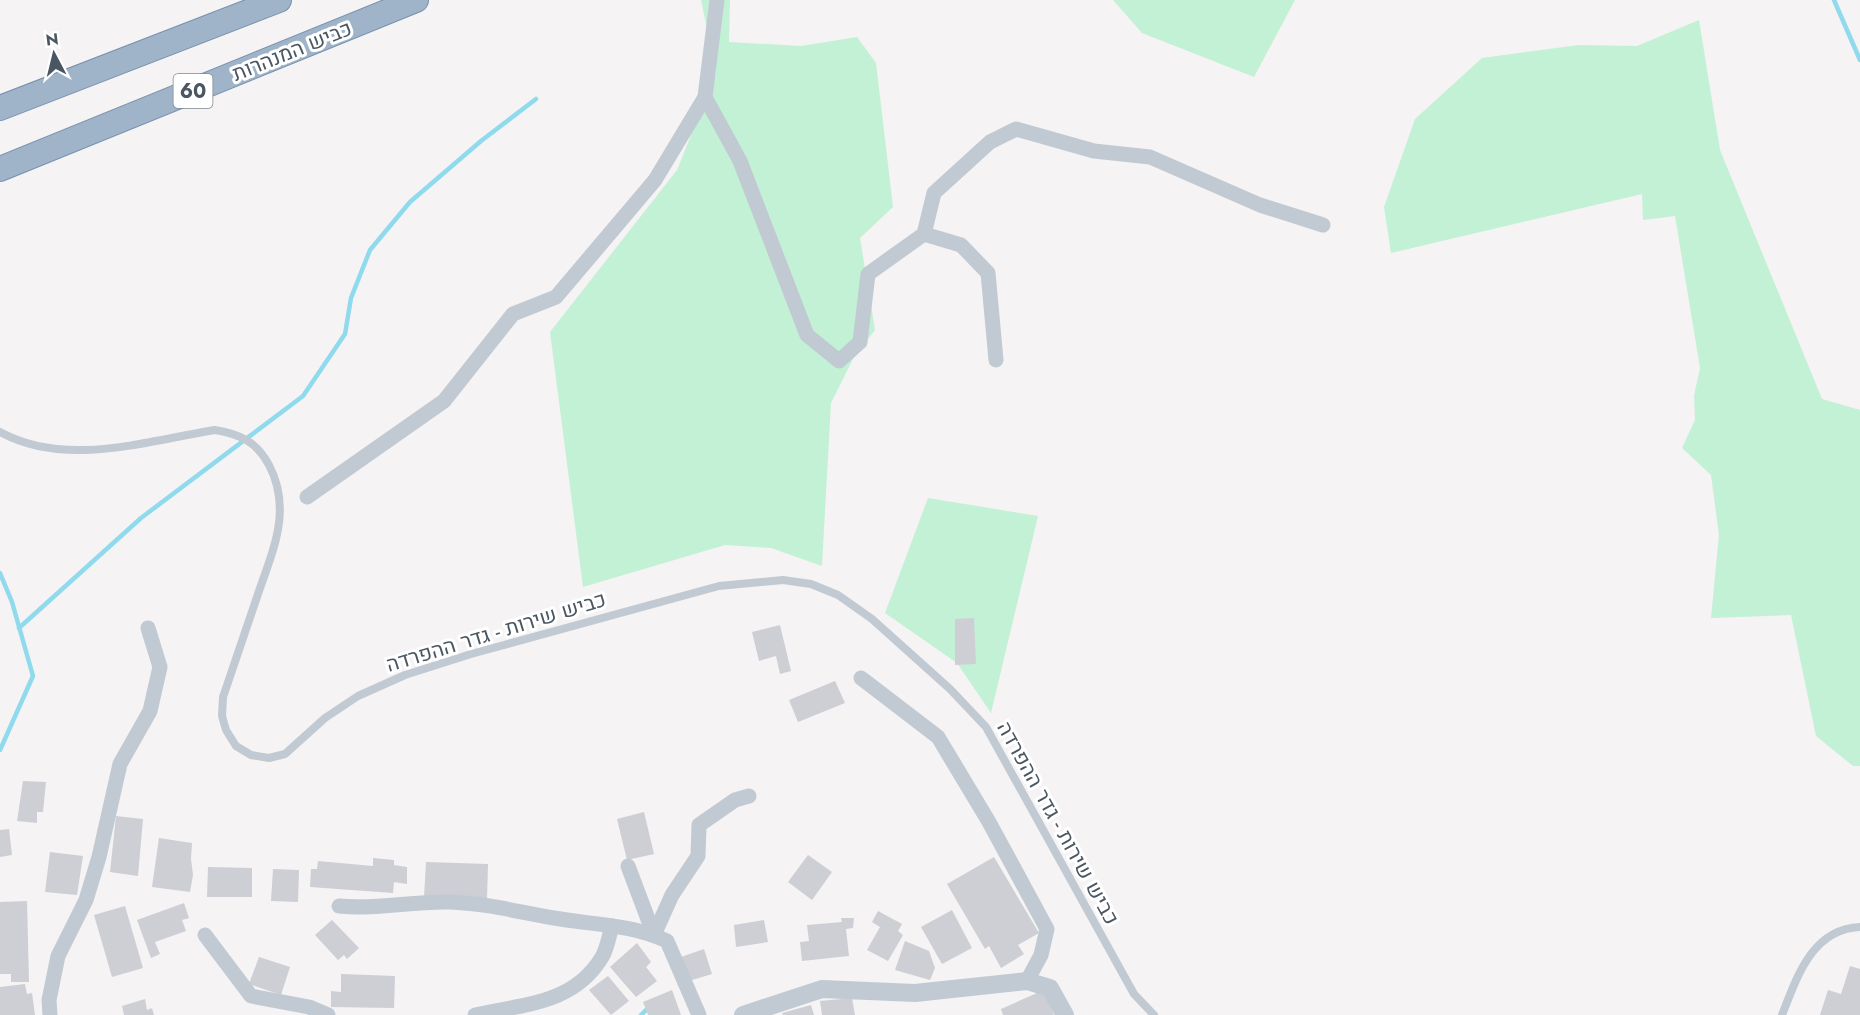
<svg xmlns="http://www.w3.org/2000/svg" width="1860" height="1015" viewBox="0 0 1860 1015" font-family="Jost,Heebo,sans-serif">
  <rect width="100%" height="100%" fill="#f5f3f3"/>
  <g fill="#c3f1d5">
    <polygon points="701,0 730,0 729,42 801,46 857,37 876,63 893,207 860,238 875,330 854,357 831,403 822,566 771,548 725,545 583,587 550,332 677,170 716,73"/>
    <polygon points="1113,0 1295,0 1254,77 1142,33"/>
    <polygon points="1699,20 1720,150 1822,399 1860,410 1860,766 1853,766 1816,736 1791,615 1711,618 1719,535 1711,475 1682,448 1695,420 1694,396 1700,368 1675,216 1643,220 1642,194 1391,253 1384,207 1415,119 1482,58 1579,45 1637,46"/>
    <polygon points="928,498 1038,516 991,713 957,663 885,613"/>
  </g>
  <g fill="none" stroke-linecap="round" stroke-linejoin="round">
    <g stroke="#90daee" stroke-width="4.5">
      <polyline points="1834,0 1860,60"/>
      <polyline points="0,573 12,602 33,676 0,750"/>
      <polyline points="19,628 141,518 303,396 345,334 351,298 370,250 410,202 481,141 536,99"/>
      <polyline points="641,1015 650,1006"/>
    </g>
  </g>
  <g fill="#cdcfd5">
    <polygon points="974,618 976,664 955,665 955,619"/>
    <polygon points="780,625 791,671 780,674 776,656 759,661 752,632"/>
    <polygon points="835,681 845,703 798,722 789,700"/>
    <polygon points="23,781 46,782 43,812 37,812 37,823 17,821"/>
    <polygon points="644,812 654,854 627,860 617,819"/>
    <polygon points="116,816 143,819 138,876 110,872"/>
    <polygon points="9,829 12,855 0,857 0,830"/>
    <polygon points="159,838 192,843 191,859 193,875 190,892 152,887"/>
    <polygon points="50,852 83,856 77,895 45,892"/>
    <polygon points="808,855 832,872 812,900 788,882"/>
    <polygon points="994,857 1039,933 1018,945 1024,954 1001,968 989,946 985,949 947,884"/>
    <polygon points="373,858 394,860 394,865 407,867 407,884 394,882 393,893 310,887 311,869 317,869 318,861 373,866"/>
    <polygon points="426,862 488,864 487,899 424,897"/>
    <polygon points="208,867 252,868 252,897 207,897"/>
    <polygon points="273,869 299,870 298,902 271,901"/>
    <polygon points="27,901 29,982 11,982 11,974 0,974 0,902"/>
    <polygon points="184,903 189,918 182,920 186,931 155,942 160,954 151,958 137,920"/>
    <polygon points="125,906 143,968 112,977 94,915"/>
    <polygon points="952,910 972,948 942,964 921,927"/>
    <polygon points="878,911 902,924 898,931 903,935 888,961 867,950 880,927 872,922"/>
    <polygon points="841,918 854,918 853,928 846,929 849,956 802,961 800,942 809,941 807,925 842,922"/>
    <polygon points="332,920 359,948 347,959 344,955 338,960 315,935"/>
    <polygon points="764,920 768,942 736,947 734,925"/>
    <polygon points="905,941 929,951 935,968 930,980 895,970"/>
    <polygon points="637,943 651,962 646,967 657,981 636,997 610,967"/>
    <polygon points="704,949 712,974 689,981 681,957"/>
    <polygon points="259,957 290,967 281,995 249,984"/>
    <polygon points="1850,966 1860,969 1860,1015 1820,1015 1828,990 1841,994"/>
    <polygon points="341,974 395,976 394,1008 331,1007 331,991 341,992"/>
    <polygon points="608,976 629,1001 611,1015 589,990"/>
    <polygon points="25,984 27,994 32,993 35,1015 0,1015 0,987"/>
    <polygon points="672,990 681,1015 648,1015 643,1002"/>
    <polygon points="1044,990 1054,1015 1003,1015 1001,1009"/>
    <polygon points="852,998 855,1015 822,1015 820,1001"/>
    <polygon points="145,999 147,1010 152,1008 154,1015 124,1015 122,1006"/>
    <polygon points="811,1005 814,1015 783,1015 782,1013"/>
  </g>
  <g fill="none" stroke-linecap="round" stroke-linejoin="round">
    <defs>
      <g id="trunk">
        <polyline points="0,108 279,0"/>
        <polyline points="0,169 416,0"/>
      </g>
    </defs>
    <use href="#trunk" stroke="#7690ad" stroke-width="26"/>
    <g stroke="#c1cad2" stroke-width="8">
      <path d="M0 432C66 468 145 441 215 430 240 434 257 442 269 465 293 511 272 552 257 597 246 630 234 664 223 697L222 716 226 730 236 746 251 755 269 758 285 754 325 718 358 696 405 675 471 654 719 586 783 580 811 584 838 595 872 619 950 689 986 727 1134 994 1154 1015"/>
      <path d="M1782 1015C1797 977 1812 929 1860 927"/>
    </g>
    <g stroke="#c1cad2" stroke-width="15">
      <polyline points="717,0 705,97 740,161 807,335 839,361 860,342 868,274 924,234 961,245 988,273 996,360"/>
      <polyline points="924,234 934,193 990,142 1016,129 1094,151 1150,157 1260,205 1323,225"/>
      <polyline points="307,497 444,401 513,314 556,297 655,180 705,97"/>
      <polyline points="861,678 938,737 989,822 1047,929 1041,955 1027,981"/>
      <polyline points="628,866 654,935"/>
      <path d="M339 906C376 910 412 901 449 902 485 903 519 912 554 918 593 925 631 924 667 941L699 1015"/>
      <polyline points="205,935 251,996 309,1007 328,1015"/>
      <polyline points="654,935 672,895 698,856 699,825 735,800 749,796"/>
      <polyline points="50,1015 49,1000 58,956 86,900 99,857 120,764 150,711 160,667 148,628"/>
      <path d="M475 1015C524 1004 574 1004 602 957 607 949 609 936 612 926"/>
    </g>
    <polyline stroke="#c1cad2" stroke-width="18" points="743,1015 822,989 915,993 1027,981 1050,988 1065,1015"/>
    <use href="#trunk" stroke="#9fb4c9" stroke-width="24"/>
  </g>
  <g text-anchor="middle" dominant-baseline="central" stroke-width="6" stroke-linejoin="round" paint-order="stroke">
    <rect fill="#fff" stroke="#808990" stroke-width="1.5" x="173.5" y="74" width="39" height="34" rx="4.5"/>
    <g font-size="20" font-weight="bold" fill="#4a5661">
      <text x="193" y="91">60</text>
    </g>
    <g font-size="21" fill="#4a5661" stroke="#fff">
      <text transform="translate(292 51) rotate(-22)">כביש המנהרות</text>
      <text transform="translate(496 632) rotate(-17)">כביש שירות - גדר ההפרדה</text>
      <text transform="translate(1058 823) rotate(61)">כביש שירות - גדר ההפרדה</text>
    </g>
  </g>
  <g transform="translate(54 54) rotate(353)" stroke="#ffffff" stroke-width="4.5" paint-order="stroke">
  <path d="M0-4.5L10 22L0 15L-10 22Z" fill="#4a5661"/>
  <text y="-9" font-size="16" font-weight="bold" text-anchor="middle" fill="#4a5661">N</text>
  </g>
</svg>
